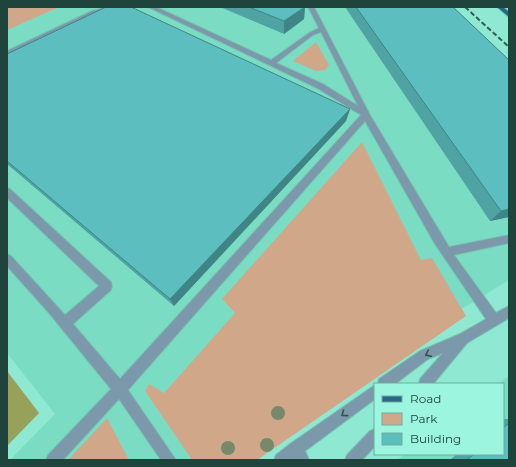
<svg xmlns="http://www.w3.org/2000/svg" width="516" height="467" viewBox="0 0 516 467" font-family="Montserrat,sans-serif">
  <rect width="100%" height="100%" fill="#8fe8d1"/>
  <g fill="#7addc3">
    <polygon points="7,7 444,7 509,71 509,280 341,383 239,460 10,460 55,414 7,353"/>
    <polygon points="509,376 509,460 397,460 405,454 503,454 503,384 498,384"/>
  </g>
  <g fill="#d1a78a">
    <polygon points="7,7 59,7 7,30"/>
    <polygon points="316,42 329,65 325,70 316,71 293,61"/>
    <polygon points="362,142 421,260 432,258 466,316 257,460 192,460 145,391 149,384 164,393 235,313 222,299"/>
    <polygon points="107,418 129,460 68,460"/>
  </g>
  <polygon fill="#97a159" points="7,371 39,413 7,446"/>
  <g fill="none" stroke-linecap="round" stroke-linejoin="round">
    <defs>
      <g id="minor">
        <polygon points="108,7 118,7 96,13 7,56 7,51 92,11"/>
        <path d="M148 7H156L271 60 309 33 319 28 308 7H314L370 115 449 247 509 235V243L454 255 496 313 509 306V318L467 343 433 384H419L420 379 443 353 428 359 395 384H378L379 379 420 351 460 334 486 319 435 244 365 121 128 390 176 460H161L119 399 63 460H46L48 455 111 389 49 313 7 266V254L11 256 65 315 99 286 7 198V188L10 189 111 282 112 286 111 290 73 324 120 379 361 115 317 88ZM321 32 358 106 323 84 276 63 313 35Z"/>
        <polygon points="375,385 375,399 305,451 309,460 274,460 276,455 290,444"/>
        <polygon points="375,429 375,446 362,460 345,460 347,455 370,431"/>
      </g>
      <polygon id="major" points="497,7 503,7 509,12 509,17"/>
    </defs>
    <use href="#minor" stroke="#76c4b0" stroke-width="2"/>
    <use href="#major" stroke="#76c4b0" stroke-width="2"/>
    <use href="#minor" fill="#7b99ab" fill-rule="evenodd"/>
    <use href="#major" fill="#286688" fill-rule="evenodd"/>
    <polyline stroke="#315e53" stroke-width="2" stroke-dasharray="5 2.5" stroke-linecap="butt" points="465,7 509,47"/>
  </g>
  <g fill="#77886b">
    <circle cx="278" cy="413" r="7"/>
    <circle cx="267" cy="445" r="7"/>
    <circle cx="228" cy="448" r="7"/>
  </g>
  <g fill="#4fa3a3">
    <polygon points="220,7 305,7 304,19 284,34"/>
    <polygon points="345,7 453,7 509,217 490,221"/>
    <polygon points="7,54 350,109 346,121 174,306 7,164"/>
    <polygon points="503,419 509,419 509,460 450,460 457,454 503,454"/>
  </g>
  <g fill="#408585">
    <polygon points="305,7 304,19 284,34 284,21"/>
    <polygon points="350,109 346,121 174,306 170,299"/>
    <polygon points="509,209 509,217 490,221 501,211"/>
  </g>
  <g fill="#5cbebe" stroke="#408585">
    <polygon points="106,7 131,7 350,109 170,299 7,161 7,54"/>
    <polygon points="249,7 305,7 284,21"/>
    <polygon points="356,7 453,7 509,60 509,209 501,211"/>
    <polygon points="509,423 509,460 467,460 474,454 503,454 503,428"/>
  </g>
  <defs><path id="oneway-chevron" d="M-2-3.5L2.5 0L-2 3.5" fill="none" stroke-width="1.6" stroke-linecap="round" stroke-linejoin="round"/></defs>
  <g stroke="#315551">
    <use href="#oneway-chevron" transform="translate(428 354) rotate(154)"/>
    <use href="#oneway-chevron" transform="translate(344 414) rotate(144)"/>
  </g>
  <rect width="516" height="467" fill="none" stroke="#1f443b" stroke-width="16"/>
  <rect x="374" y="383" width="130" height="72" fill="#9cf5de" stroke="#6aae9d"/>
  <rect x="382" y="396" width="20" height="6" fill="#286688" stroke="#6aae9d"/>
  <text x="410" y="403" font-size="12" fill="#1f443b">Road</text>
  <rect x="382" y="413" width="20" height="12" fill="#d1a78a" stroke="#6aae9d"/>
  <text x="410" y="423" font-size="12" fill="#1f443b">Park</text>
  <rect x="382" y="433" width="20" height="12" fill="#5cbebe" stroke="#6aae9d"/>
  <text x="410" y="443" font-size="12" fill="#1f443b">Building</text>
</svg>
